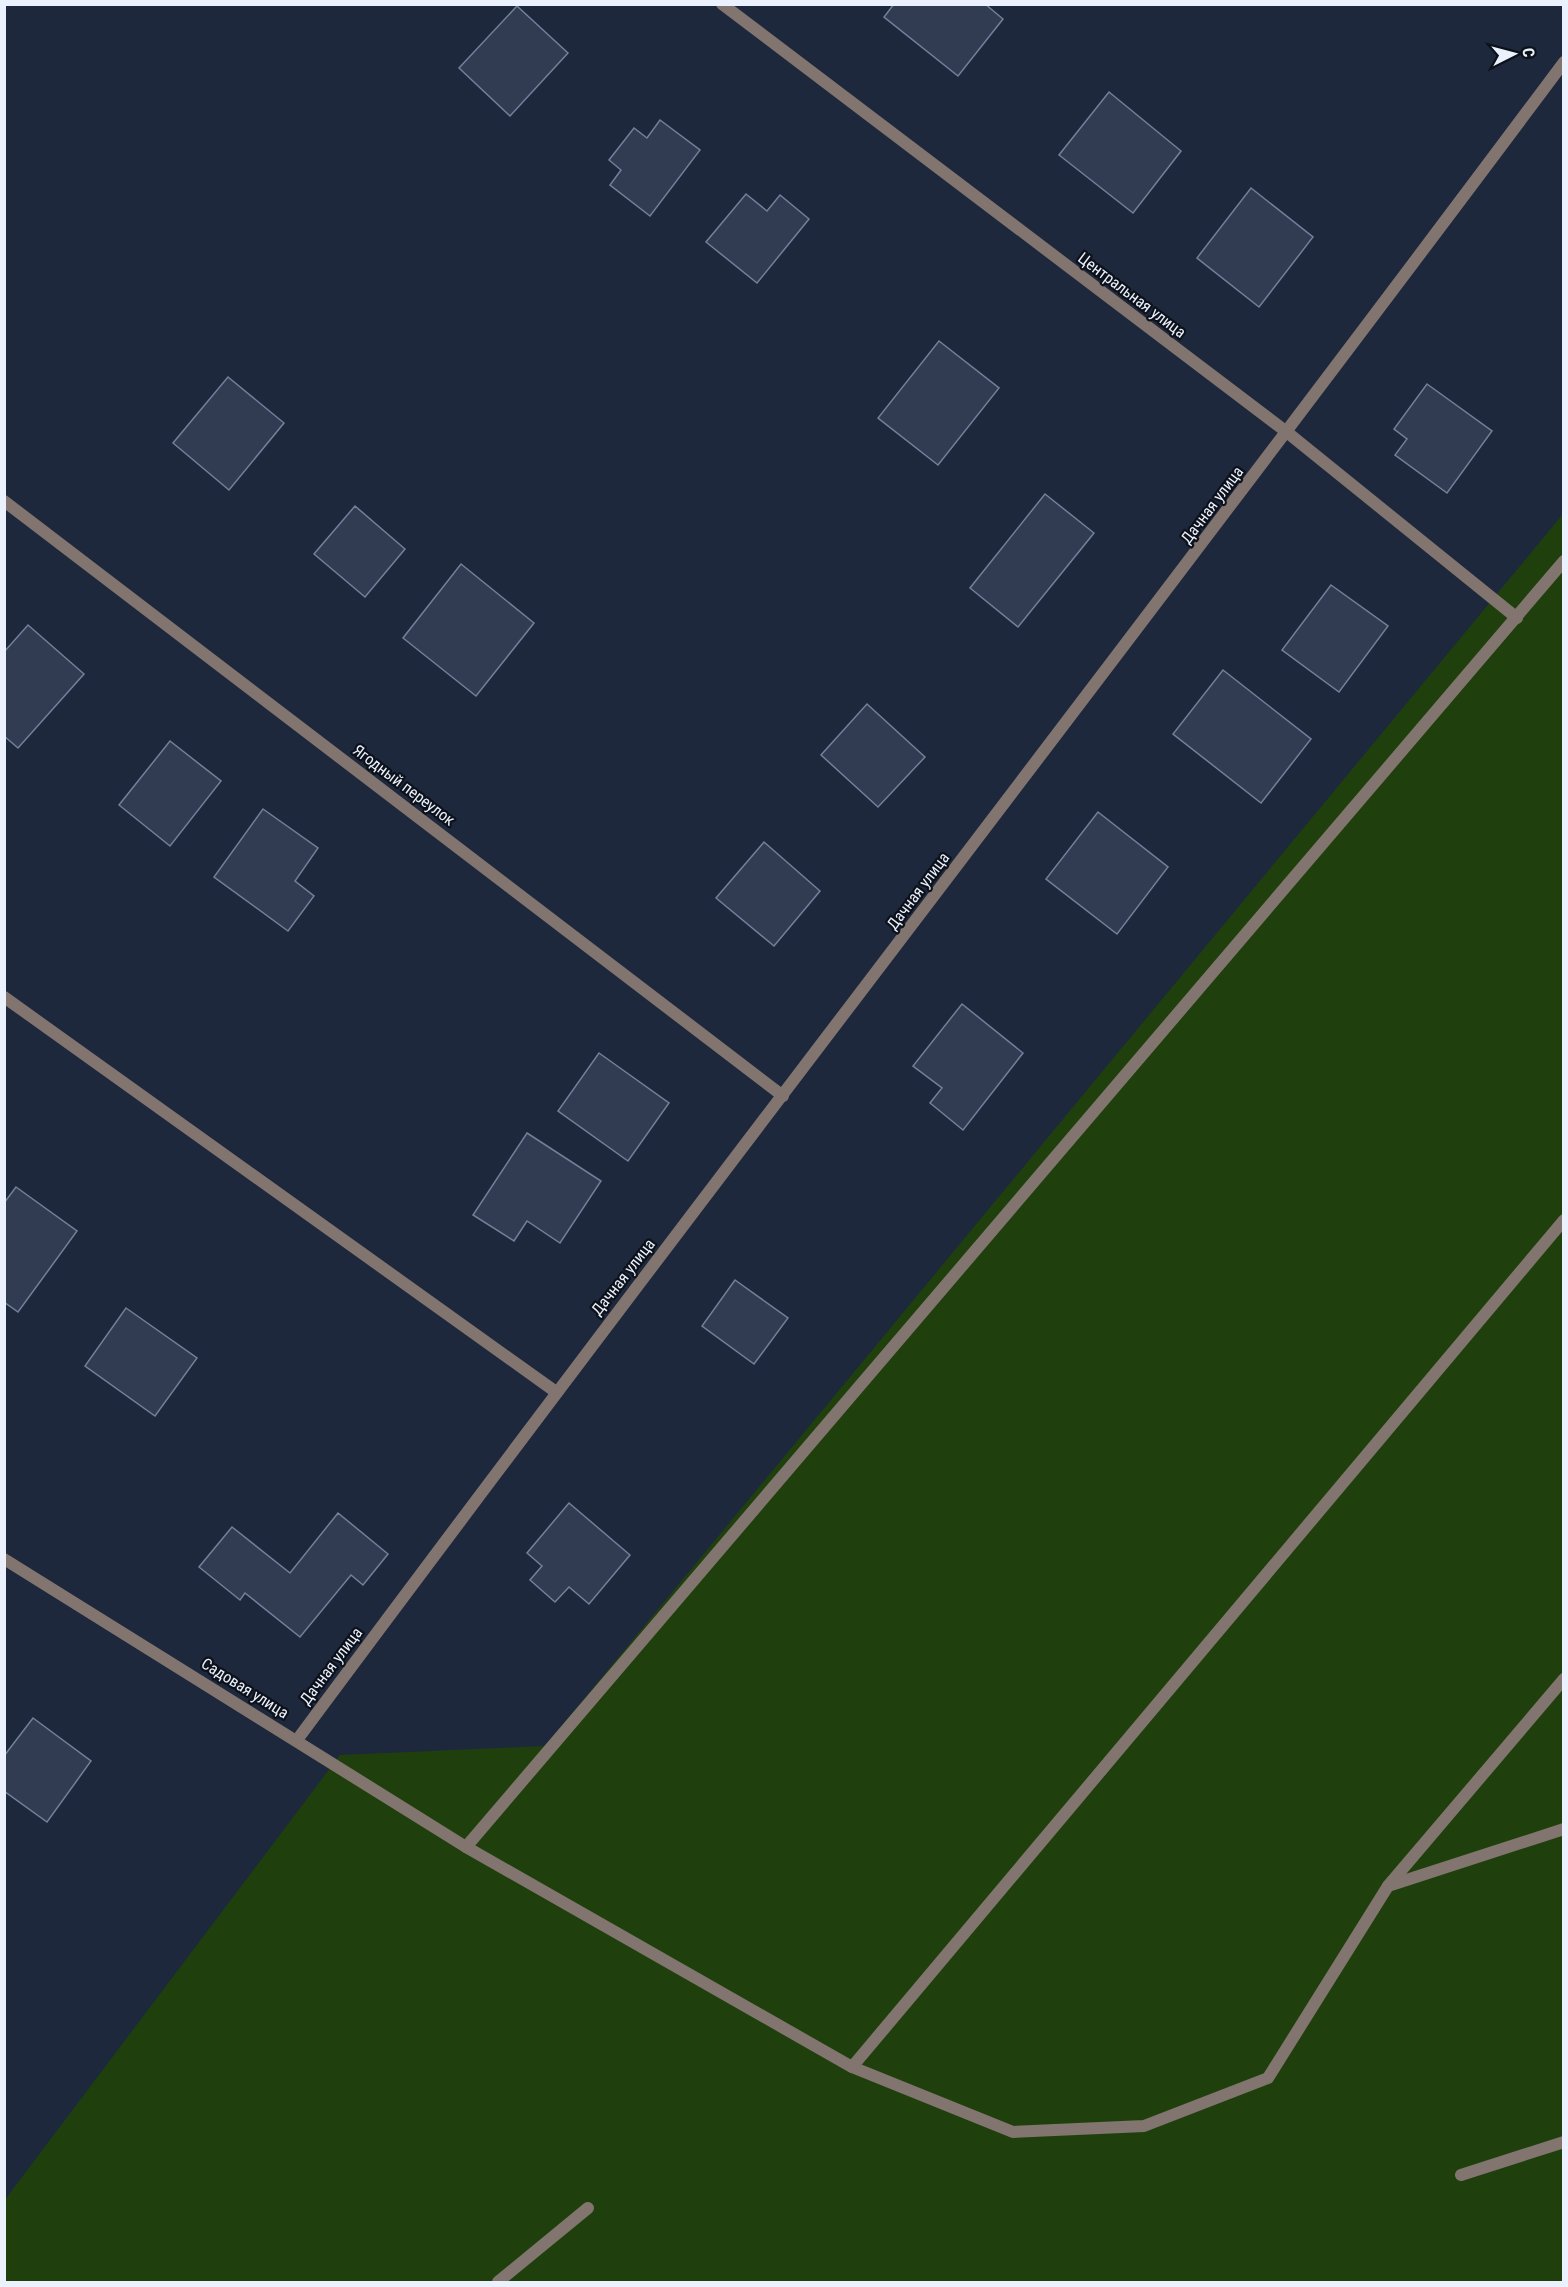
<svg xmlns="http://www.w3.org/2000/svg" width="1568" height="2287" viewBox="0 0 1568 2287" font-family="'Roboto Condensed',sans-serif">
  <rect width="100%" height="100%" fill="#1d283d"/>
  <polygon fill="#1f400d" points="1563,514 1563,2282 5,2282 4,2201 340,1755 545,1746"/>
  <g fill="#313c53" stroke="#72809a" stroke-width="1.5">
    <polygon points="894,4 985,4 1003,19 958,76 884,17"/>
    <polygon points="517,6 568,53 510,116 459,68"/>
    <polygon points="1109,92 1181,151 1133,213 1059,155"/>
    <polygon points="660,120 700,150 650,216 610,185 621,170 609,160 634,128 647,138"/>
    <polygon points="1251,188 1313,237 1259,307 1197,258"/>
    <polygon points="746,194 767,211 780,195 809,219 757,283 706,242"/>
    <polygon points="939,341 999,388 938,465 878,418"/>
    <polygon points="228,377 284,423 229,490 173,443"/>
    <polygon points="1427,384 1492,431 1447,493 1395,455 1407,439 1394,429"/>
    <polygon points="1045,494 1094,533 1018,627 970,588"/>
    <polygon points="355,506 405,549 365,597 314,554"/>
    <polygon points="461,564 534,623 476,696 403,638"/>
    <polygon points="1331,585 1388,626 1339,692 1282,650"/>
    <polygon points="28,625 84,674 18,748 4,736 4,652"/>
    <polygon points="1223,670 1311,739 1261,803 1173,734"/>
    <polygon points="867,704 925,757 878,807 821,755"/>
    <polygon points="170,741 221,781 170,846 119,805"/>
    <polygon points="263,809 318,848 295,881 314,896 288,931 214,877"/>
    <polygon points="1098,812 1168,867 1117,934 1046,879"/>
    <polygon points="764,842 820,891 774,946 716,898"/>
    <polygon points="962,1004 1023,1053 963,1130 930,1103 942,1088 913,1066"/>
    <polygon points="599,1053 669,1103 628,1161 558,1111"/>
    <polygon points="527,1133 601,1181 560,1243 527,1221 514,1241 473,1215"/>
    <polygon points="16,1187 77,1231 18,1312 4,1302 4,1203"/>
    <polygon points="735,1280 788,1318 754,1364 702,1326"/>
    <polygon points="126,1308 197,1358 155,1416 85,1366"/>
    <polygon points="569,1503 630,1555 589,1604 569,1587 555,1602 530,1580 542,1566 527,1553"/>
    <polygon points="338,1513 388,1554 363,1585 351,1575 300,1637 245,1593 240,1600 199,1567 232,1527 290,1573"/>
    <polygon points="33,1718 91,1761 47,1822 4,1791 4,1756"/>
  </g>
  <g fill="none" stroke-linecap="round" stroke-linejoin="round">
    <g stroke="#82746f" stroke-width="12">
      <polyline points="4,997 556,1392"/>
      <polyline points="466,1847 852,2067 1013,2132 1144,2126 1268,2078 1388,1886 1564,1679"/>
      <polyline points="1388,1886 1564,1829"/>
      <polyline points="852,2067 1564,1220"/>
      <polyline points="1461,2175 1564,2142"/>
    </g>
    <g stroke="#82746f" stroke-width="12">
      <polyline points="722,4 1288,433 1517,618"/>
      <polyline points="4,501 783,1096"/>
      <polyline points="4,1559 466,1847 1564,561"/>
      <path d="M297 1740C715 1177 1145 624 1564 62"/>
      <polyline points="498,2282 588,2208"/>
    </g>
  </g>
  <g text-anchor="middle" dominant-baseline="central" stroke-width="4.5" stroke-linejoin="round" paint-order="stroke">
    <g font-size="16" fill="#ebf1fd" stroke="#0c111a">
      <text transform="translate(1132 295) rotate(37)">Центральная улица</text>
      <text transform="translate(1212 505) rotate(-53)">Дачная улица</text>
      <text transform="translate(404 785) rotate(37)">Ягодный переулок</text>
      <text transform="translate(918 891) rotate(-53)">Дачная улица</text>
      <text transform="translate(623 1277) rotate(-52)">Дачная улица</text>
      <text transform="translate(331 1666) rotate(-53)">Дачная улица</text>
      <text transform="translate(245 1688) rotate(32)">Садовая улица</text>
    </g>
  </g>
  <rect width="1568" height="2287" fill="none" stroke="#ebf1fd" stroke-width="12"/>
  <g transform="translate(1514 54) rotate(84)" stroke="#0c111a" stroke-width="4.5" paint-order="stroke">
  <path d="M0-4.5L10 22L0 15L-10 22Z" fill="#ebf1fd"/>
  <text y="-9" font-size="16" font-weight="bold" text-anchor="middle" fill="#ebf1fd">С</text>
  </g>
</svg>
